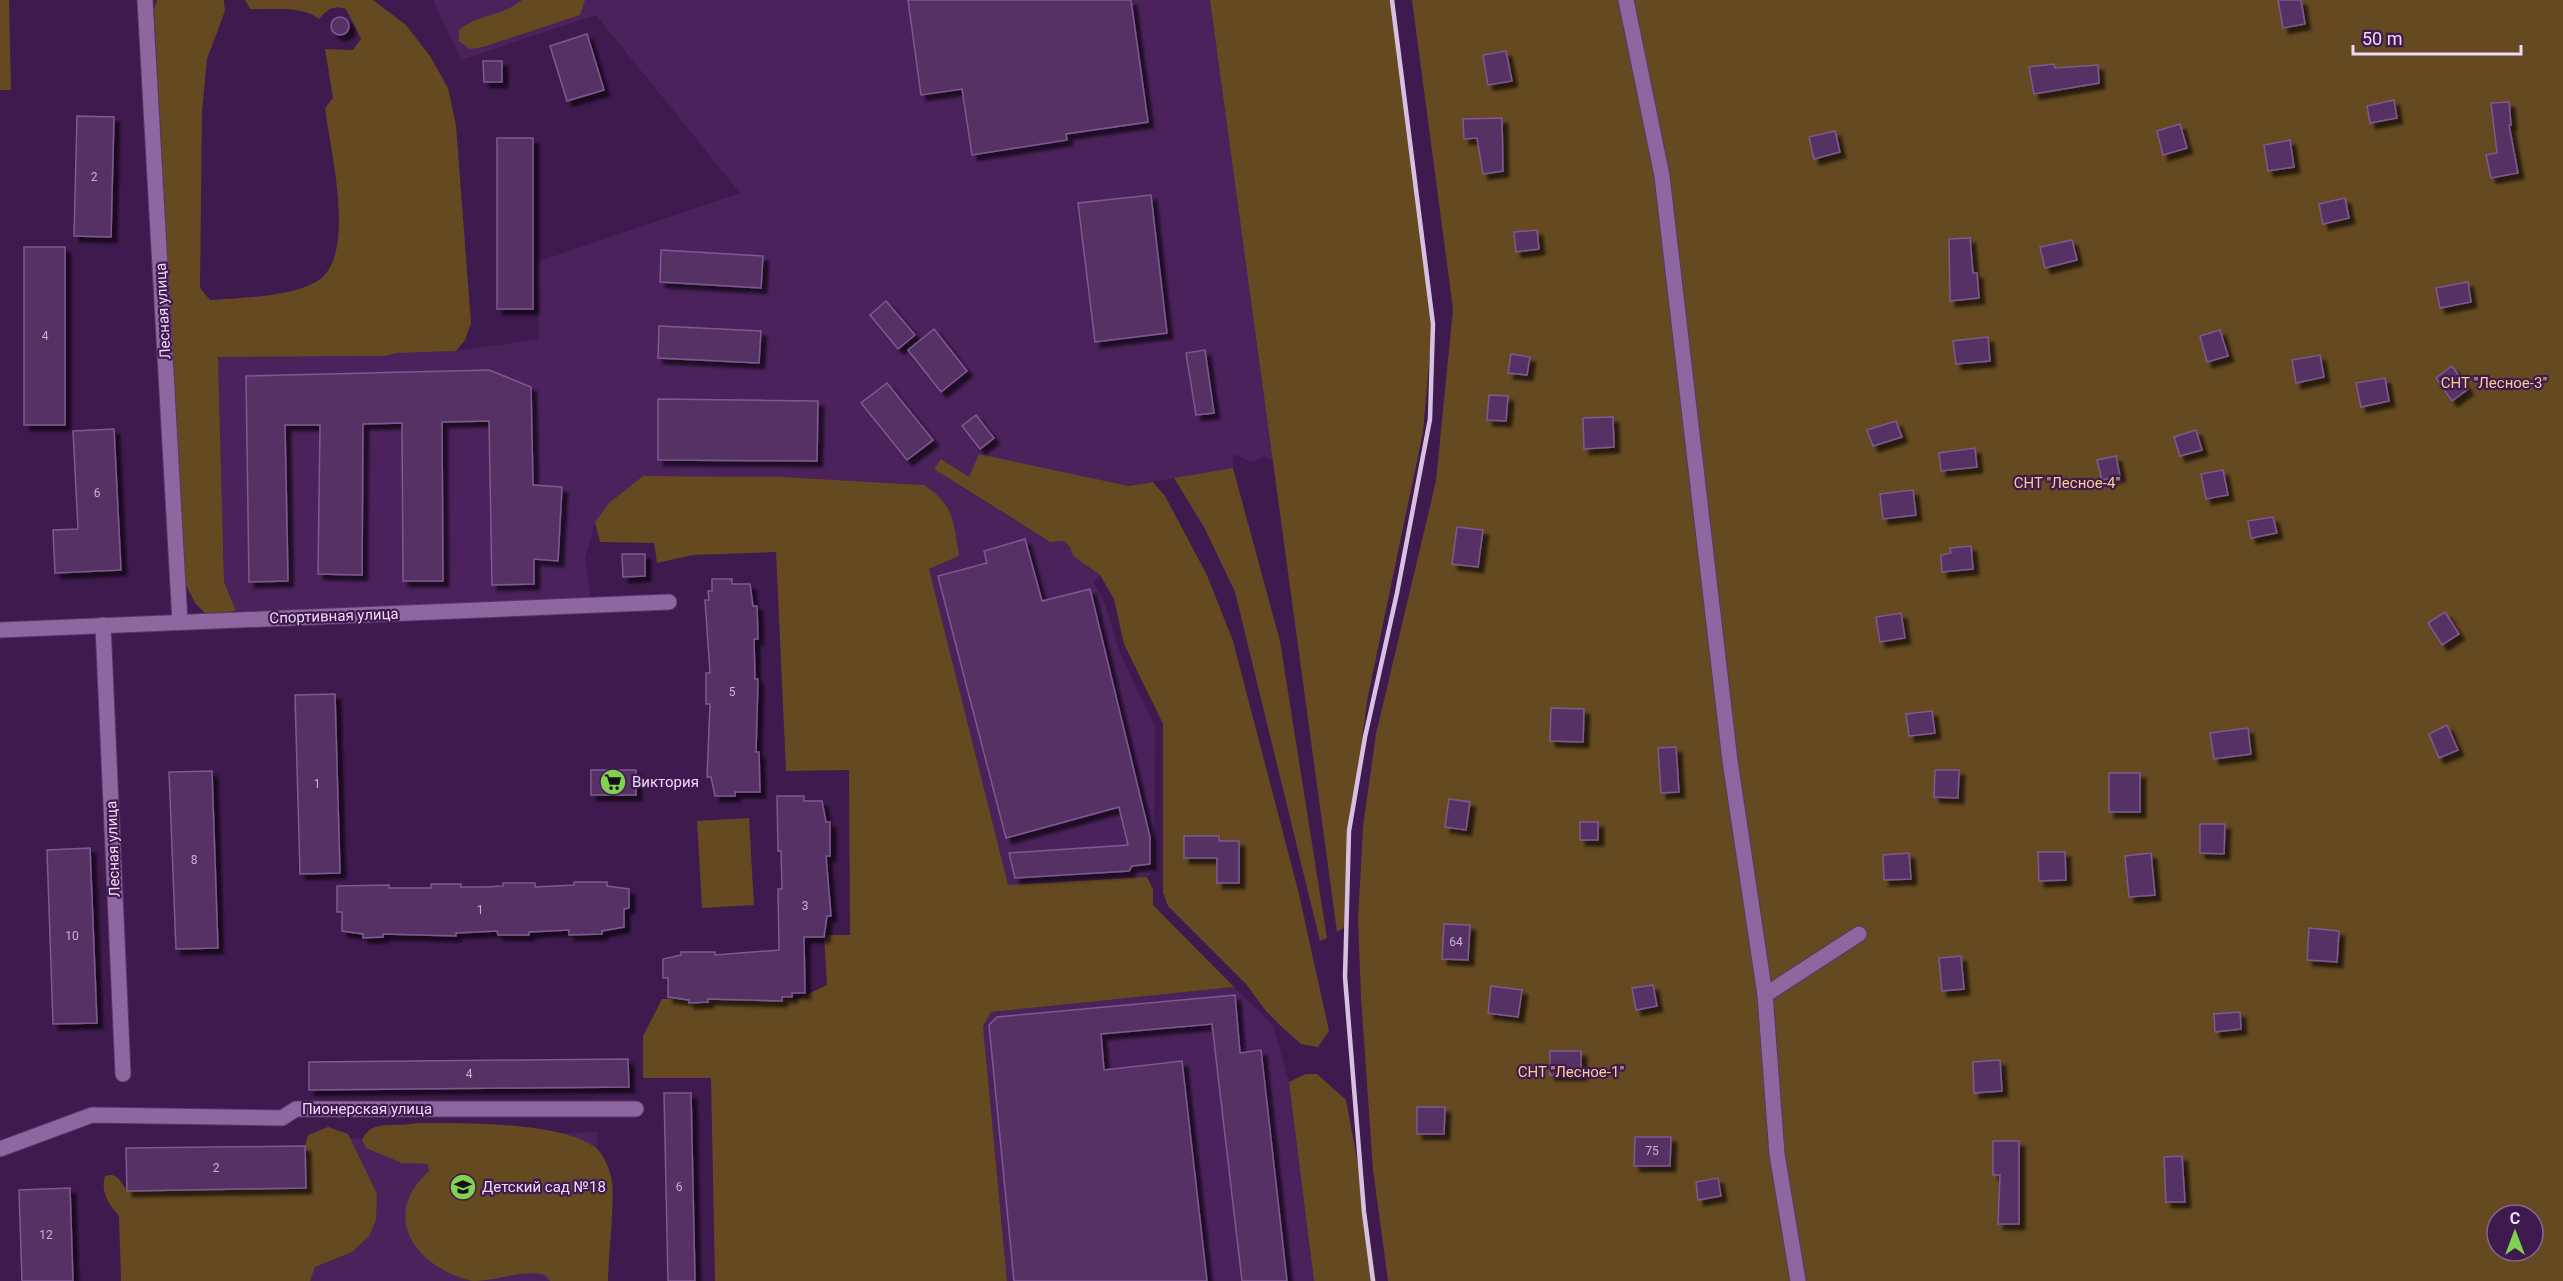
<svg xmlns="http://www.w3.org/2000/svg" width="2563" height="1281" viewBox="0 0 2563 1281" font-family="Roboto,sans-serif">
  <defs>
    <filter id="shadow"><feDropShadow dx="5.5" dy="5.5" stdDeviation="1.5" flood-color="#0009"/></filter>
  </defs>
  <rect width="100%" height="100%" fill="#3f1a4e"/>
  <g fill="#4b225c">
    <polygon points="433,0 1210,0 1273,461 1265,456 1251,462 1233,454 1233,468 1129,486 979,454 969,478 958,485 1050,542 1064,541 1070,547 1073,556 1100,575 1094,583 1105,603 1119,651 1155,727 1154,871 1147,877 1008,886 929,569 924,485 782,477 643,476 609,503 595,522 585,559 591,599 236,611 224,582 218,357 385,356 397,353 456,351 539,339 537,262 740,193 596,15 461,60"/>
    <polygon points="1234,987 1273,1025 1289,1082 1314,1281 1007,1281 983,1026 991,1012"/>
    <polygon points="597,1132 600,1281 226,1281 329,1235 327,1139"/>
  </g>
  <g fill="#644921" fill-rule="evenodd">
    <polygon points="0,0 9,0 11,90 0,90"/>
    <path d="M157 0H224L225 11 207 59 202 111 200 288 210 300C239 298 294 297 319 280 357 253 330 150 325 108L333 98 325 49 353 50 361 39 346 9C332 5 328 9 319 19 302 5 272 10 250 9L245 0H373L406 25 430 56 448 88 456 125 471 323 465 340 456 351 397 353 385 356 218 357 224 582 236 611 206 614 195 603 185 583 154 9Z"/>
    <path d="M522 0H585L580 15 483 47 470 49 459 41V30C478 14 503 16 522 0Z"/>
    <polygon points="1210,0 1392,0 1432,330 1423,432 1368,696 1350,824 1346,926 1337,932"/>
    <path d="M1412 0H2563V1281H1388L1373 1170 1361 997 1358 920 1363 827 1376 734 1436 481 1453 309ZM2497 1215H2533V1251H2497Z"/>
    <polygon points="979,454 1129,486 1153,482 1165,496 1207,575 1233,641 1299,894 1329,1031 1318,1047 1301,1044 1284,1029 1266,1011 1246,984 1168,906 1163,893 1163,724 1124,644 1114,599 1100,575 1073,556 1070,547 1064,541 1050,542 934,469 941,459 969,477"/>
    <polygon points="1233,468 1280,641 1327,938 1320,941 1235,592 1204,527 1174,478"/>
    <path d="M643 476 782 477 924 485C955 506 953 520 959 556L929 569 1008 885 1147 877 1153 889V905L1234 987 991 1012 983 1026 1007 1281H715L711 1078H643V1036L662 999H797L827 985 824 935H850L849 770 786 771 776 552 693 555 657 563 654 543 600 542 595 522 609 503Z"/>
    <polygon points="749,818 754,905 702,908 697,821"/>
    <polygon points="1306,1074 1317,1074 1346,1100 1365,1203 1376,1281 1314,1281 1289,1082"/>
    <path d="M416 1123C460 1123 561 1121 596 1148 603 1154 608 1166 611 1176 616 1196 608 1256 608 1281H550L545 1275C522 1269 498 1281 472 1281 417 1268 378 1217 429 1171L428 1164 402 1163 366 1148 362 1140C371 1118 397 1128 416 1123Z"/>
    <path d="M328 1127 348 1134 377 1194 376 1220 369 1236 352 1252 315 1267 310 1281H121L119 1216C109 1205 100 1192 105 1176 117 1172 121 1182 127 1191L305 1188V1146L308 1135Z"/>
  </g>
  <g fill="#553364" stroke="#805891" stroke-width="1.5" filter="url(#shadow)">
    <polygon points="908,0 1131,0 1148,122 1066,134 1067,140 972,155 962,89 921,95"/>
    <polygon points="2278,0 2301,0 2305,24 2283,28"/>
    <circle cx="340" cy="26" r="9"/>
    <polygon points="587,34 604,90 567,101 550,46"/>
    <polygon points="1506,51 1512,81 1488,85 1483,55"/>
    <polygon points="483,61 502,61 502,82 484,82"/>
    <polygon points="2054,64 2055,68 2098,65 2099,83 2034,94 2029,67"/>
    <polygon points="2394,100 2397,118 2370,123 2367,106"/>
    <polygon points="2509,102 2511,125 2509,125 2518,173 2491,178 2486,155 2497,153 2491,103"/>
    <polygon points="77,116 114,117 111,237 74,236"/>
    <polygon points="1502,118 1503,171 1483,174 1477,138 1464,139 1463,119"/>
    <polygon points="2180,124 2187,148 2163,155 2157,131"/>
    <polygon points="1835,131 1840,152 1814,159 1809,137"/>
    <rect x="497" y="138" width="36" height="171"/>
    <polygon points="2290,140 2294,167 2268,171 2264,145"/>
    <polygon points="1151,195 1167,333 1095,342 1078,203"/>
    <polygon points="2345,198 2349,218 2323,224 2319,204"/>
    <polygon points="1537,230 1539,249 1516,252 1514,232"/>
    <polygon points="1970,238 1973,273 1977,273 1979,298 1950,301 1949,239"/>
    <polygon points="2072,240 2077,260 2045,268 2040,247"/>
    <rect x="24" y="247" width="41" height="178"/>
    <polygon points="661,250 763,256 761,288 660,282"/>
    <polygon points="2468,282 2471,302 2440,308 2436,288"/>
    <polygon points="886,301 915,335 898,349 870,315"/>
    <polygon points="659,326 761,331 759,363 658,358"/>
    <polygon points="934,329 967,371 941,392 908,350"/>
    <polygon points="2220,330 2228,356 2207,362 2200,336"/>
    <polygon points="1988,337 1990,361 1956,364 1953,341"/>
    <polygon points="1205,350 1214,413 1196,415 1186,353"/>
    <polygon points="1511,354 1530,357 1527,375 1508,373"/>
    <polygon points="2320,355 2324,377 2296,383 2292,360"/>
    <polygon points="2452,366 2468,389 2452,401 2436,378"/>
    <polygon points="489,370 531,387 533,485 562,487 558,561 534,559 534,584 492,585 489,421 442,422 443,581 403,581 402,423 363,424 362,575 318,574 320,425 285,425 288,581 249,582 246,376"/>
    <polygon points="2385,378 2389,401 2361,407 2356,383"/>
    <polygon points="887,383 933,440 907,460 861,403"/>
    <polygon points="1489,395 1508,396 1506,421 1487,420"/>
    <polygon points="658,399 818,401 817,461 658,460"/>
    <polygon points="976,415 994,438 980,449 962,426"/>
    <polygon points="1613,417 1614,447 1584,449 1583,418"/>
    <polygon points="1896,421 1902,437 1873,446 1867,430"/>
    <polygon points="114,429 121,570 55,573 53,530 78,529 73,431"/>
    <polygon points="2196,430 2202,450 2180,456 2174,437"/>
    <polygon points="1975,448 1977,467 1941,471 1939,453"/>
    <polygon points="2116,456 2120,476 2102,480 2097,460"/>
    <polygon points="2223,470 2228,495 2206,499 2201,474"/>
    <polygon points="1913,490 1916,515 1883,519 1880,494"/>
    <polygon points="2273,517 2277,533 2251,538 2248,521"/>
    <polygon points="1457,527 1483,530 1478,567 1452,564"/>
    <polygon points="1025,539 1042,601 1090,589 1150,837 1150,864 1132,866 1129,871 1015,878 1009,853 1128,845 1119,807 1006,838 938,576 987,563 984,551"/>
    <polygon points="1971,546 1973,569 1942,572 1941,555 1951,553 1950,548"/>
    <polygon points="622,554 645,554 645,576 623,577"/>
    <polygon points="712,579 732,579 732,584 750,584 753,606 757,606 758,639 754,639 755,679 758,679 756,752 759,752 760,792 735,792 735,796 715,796 711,777 707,777 710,704 706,704 706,673 710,673 705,600 709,600 708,591 712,591"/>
    <polygon points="2445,612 2459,634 2442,645 2428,623"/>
    <polygon points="1901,613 1905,638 1880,642 1876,617"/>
    <polygon points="335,694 340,873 300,874 295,695"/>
    <polygon points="1551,708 1584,709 1583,742 1550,741"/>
    <polygon points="1932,711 1935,733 1909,736 1906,714"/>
    <polygon points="2447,725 2458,750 2439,758 2429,734"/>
    <polygon points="2248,728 2251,754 2214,759 2210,733"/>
    <polygon points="1676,747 1679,792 1661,793 1658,748"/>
    <rect x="591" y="770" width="45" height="25"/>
    <polygon points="1935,770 1959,770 1958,798 1934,797"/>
    <polygon points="212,771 218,948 176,949 169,772"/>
    <rect x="2109" y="773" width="31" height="39"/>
    <polygon points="777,796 804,796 804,801 822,801 826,822 830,822 830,856 826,856 831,916 827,916 824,937 804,937 805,993 792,993 792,997 782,997 782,1001 708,999 708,1002 689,1003 689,1000 668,997 668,978 663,978 663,959 681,955 681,952 715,952 715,955 779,950 778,889 782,889 781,851 778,851"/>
    <polygon points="1449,799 1470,802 1466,830 1445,827"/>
    <rect x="1580" y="822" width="18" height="18"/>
    <polygon points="2200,824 2225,824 2224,854 2200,853"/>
    <polygon points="1184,836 1219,836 1219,841 1239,841 1239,883 1217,883 1217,858 1184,858"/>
    <polygon points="90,848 97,1023 53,1024 47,850"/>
    <polygon points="2038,852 2065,852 2066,880 2039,881"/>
    <polygon points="1909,853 1911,879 1884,880 1883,855"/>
    <polygon points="2151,853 2155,895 2129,897 2125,856"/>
    <polygon points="574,882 607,882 607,886 629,889 629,908 624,909 624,927 602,931 602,934 569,935 569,930 529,932 529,935 498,935 497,931 456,933 456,936 383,934 383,937 363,938 363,934 342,931 342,912 337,912 337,886 389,885 389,888 431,888 431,884 461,884 461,887 483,887 503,886 503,883 535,883 535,887 574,885"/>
    <polygon points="1444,924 1470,925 1468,960 1442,959"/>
    <polygon points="2309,928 2339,931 2337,962 2307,960"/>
    <polygon points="1961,956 1964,989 1942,991 1939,958"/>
    <polygon points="1653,985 1657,1006 1636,1010 1632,988"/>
    <polygon points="1491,986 1522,990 1518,1017 1488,1013"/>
    <polygon points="1235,995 1240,1053 1261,1050 1287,1281 1242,1281 1212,1024 1101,1034 1104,1070 1182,1061 1207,1281 1014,1281 989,1025 997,1017"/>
    <polygon points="2240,1012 2241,1029 2215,1032 2214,1014"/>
    <rect x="1550" y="1051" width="31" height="24"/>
    <polygon points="628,1059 629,1087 309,1090 309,1062"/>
    <polygon points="2000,1060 2002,1091 1974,1093 1973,1062"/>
    <polygon points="664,1093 691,1093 695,1281 668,1281"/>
    <polygon points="1417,1107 1445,1107 1444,1134 1417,1134"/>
    <polygon points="1635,1137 1671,1137 1670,1166 1634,1166"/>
    <polygon points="1993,1141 2019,1141 2019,1224 1998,1224 2000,1175 1993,1175"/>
    <polygon points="305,1146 306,1188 127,1191 126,1148"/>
    <polygon points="2182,1156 2185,1202 2166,1202 2164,1157"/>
    <polygon points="1718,1178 1721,1196 1698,1200 1696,1182"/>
    <polygon points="70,1188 73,1281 22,1281 19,1190"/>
  </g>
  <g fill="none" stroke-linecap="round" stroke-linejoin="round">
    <defs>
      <g id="street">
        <polyline points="145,0 180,622"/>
        <polyline points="1626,0 1662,176 1730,761 1765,995 1777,1154 1798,1281"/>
        <polyline points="103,625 123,1074"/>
        <polyline points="0,630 669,602"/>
        <polyline points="1765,995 1859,934"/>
        <polyline points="0,1149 92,1115 282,1118 296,1109 636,1109"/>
      </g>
    </defs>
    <use href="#street" stroke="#5a3866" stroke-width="17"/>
    <use href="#street" stroke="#8f67a0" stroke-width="15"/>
    <polyline stroke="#d8c0e2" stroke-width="4.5" points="1373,1281 1364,1212 1345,977 1349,831 1365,737 1397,593 1430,419 1433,324 1392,0"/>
  </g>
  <defs>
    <symbol id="supermarket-disc" viewBox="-11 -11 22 22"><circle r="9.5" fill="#81d050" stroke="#3f1a4e"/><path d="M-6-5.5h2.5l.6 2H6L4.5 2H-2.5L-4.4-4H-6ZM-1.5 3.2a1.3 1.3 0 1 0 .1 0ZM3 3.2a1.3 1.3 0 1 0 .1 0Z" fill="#111"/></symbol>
    <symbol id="school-disc" viewBox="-11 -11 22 22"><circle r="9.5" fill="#81d050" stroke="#3f1a4e"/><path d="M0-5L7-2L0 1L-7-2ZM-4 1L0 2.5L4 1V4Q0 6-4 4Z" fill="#111"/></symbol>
  </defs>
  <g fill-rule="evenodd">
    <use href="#supermarket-disc" x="598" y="767" width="30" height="30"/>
    <use href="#school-disc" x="448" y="1172" width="30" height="30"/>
  </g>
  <g text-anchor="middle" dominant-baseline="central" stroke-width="4.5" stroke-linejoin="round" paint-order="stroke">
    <g font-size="12" fill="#c8b0d4">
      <text x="94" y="177">2</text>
      <text x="45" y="336">4</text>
      <text x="97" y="493">6</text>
      <text x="732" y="692">5</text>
      <text x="317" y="784">1</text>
      <text x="194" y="860">8</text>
      <text x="805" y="906">3</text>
      <text x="480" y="910">1</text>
      <text x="72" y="936">10</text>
      <text x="1456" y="942">64</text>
      <text x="469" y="1074">4</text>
      <text x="1652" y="1151">75</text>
      <text x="216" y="1168">2</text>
      <text x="679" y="1187">6</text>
      <text x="46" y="1235">12</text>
    </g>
    <g font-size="15" fill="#efd9f9" stroke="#3f1a4e">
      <text transform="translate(163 311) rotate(-93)">Лесная улица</text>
      <text transform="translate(334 616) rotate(-2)">Спортивная улица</text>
      <text transform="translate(113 849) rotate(-92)">Лесная улица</text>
      <text x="367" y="1109">Пионерская улица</text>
    </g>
    <g font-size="15" fill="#facd8d" stroke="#3f1a4e">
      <text x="2494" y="383">СНТ "Лесное-3"</text>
      <text x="2067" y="483">СНТ "Лесное-4"</text>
      <text x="1571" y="1072">СНТ "Лесное-1"</text>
    </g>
    <g font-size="15" fill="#efd9f9" stroke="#3f1a4e" text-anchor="start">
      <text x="632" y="782">Виктория</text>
      <text x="482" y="1187">Детский сад №18</text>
    </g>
  </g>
  <g transform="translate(2515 1233)"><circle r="28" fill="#3f1a4e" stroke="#856692" stroke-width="1.5"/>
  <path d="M0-4.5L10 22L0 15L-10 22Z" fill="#81d050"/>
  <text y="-9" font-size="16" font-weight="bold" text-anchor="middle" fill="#efd9f9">С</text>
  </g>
  <path d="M2353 45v9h168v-9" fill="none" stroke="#efd9f9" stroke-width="3"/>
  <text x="2362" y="45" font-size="18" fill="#efd9f9" stroke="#3f1a4e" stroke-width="4.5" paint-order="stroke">50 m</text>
</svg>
